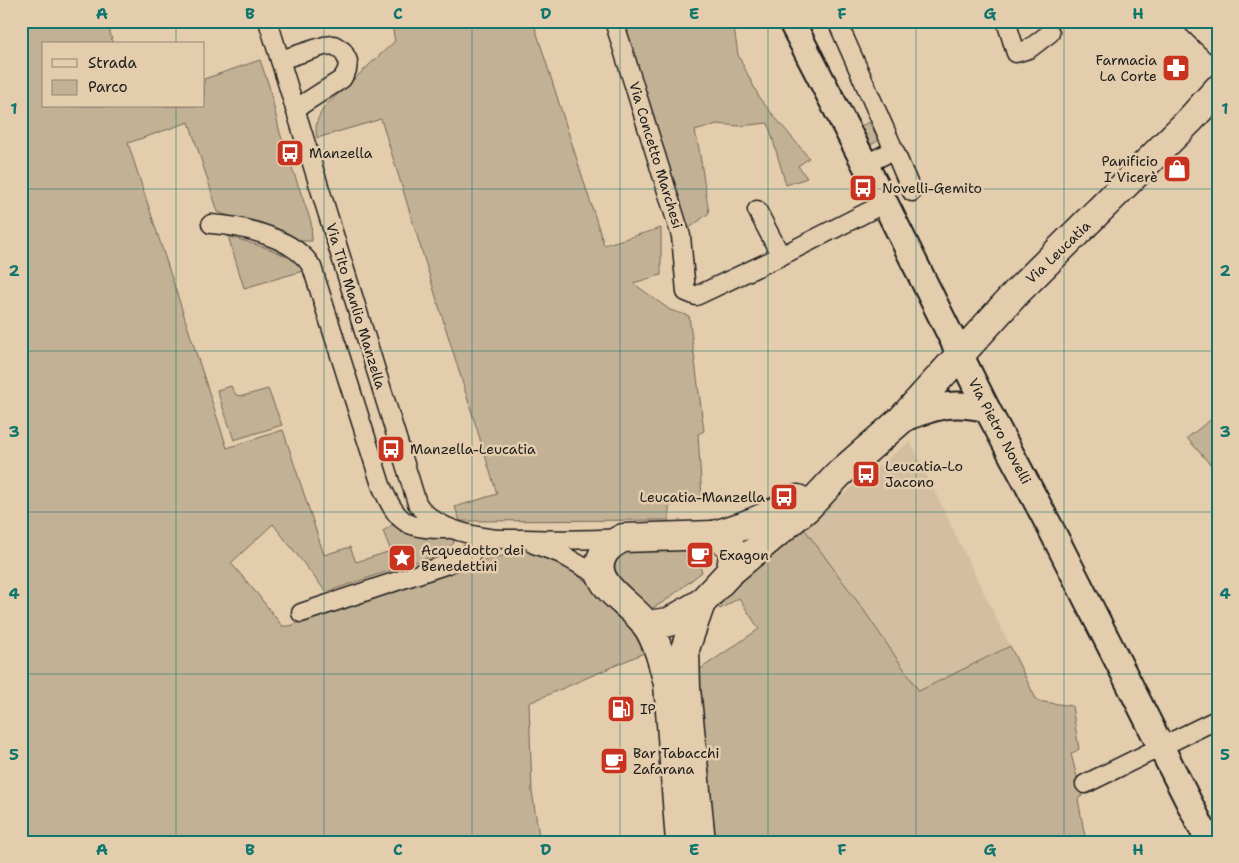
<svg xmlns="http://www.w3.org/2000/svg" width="1239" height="863" viewBox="0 0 1239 863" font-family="'Shantell Sans',sans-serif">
  <rect width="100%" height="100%" fill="#e4cdad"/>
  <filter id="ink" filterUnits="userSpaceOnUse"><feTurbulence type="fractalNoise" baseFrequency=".02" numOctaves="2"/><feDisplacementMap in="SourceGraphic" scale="10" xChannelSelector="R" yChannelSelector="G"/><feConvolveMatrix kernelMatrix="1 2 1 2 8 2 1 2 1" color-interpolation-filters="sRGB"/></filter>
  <g filter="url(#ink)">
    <polygon fill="#d3bea1" points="910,441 1010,646 919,691 863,609 803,527"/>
    <g fill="#c3b195" stroke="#706658">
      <path d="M21 21H107L113 44H44V106H204V79L260 60 269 86 280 133 311 222 312 241H298L218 212 189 122 128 143 227 448 283 430 324 555 350 547 356 562 391 551 383 531 392 525 422 534 447 536 453 538 454 543 442 553 326 592 273 524 231 563 259 596 282 626H290L374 594 448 568 525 551C564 557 636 614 644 653L529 703 532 792 540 842H21Z"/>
      <path d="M391 21H533L604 245 661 228V275L633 283 670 310 689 316 704 431 698 434 702 499 669 506V520L460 521 455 507 497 494 381 119 317 138C314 124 318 117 325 106L395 41Z"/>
      <polygon points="621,21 733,21 738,55 760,99 809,158 798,166 807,178 786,185 768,123 739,126 717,124 695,131 699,149 709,213 687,230"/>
      <polygon points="869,122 879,140 871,145 861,126"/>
      <polygon points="228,236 267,248 296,260 303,271 244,288"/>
      <polygon points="231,386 236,395 243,396 268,389 282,425 234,440 217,390"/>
      <polygon points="1218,414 1218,473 1187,438"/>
      <polygon points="803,527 863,609 919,691 1010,646 1037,701 1072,706 1079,749 1071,754 1082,796 1078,799 1086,842 712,842 696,672 759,629 739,598 720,609 716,604 728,590"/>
      <polygon points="692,548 702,572 665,601 651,609 614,573 616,558 627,552"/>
    </g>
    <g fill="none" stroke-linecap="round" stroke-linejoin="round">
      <defs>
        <g id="street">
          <path d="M268 21 417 503C430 525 460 533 483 537 496 540 512 539 525 539 557 540 589 540 621 538"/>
          <polyline points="614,21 681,236 686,292 696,296 781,256 885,203"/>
          <polyline points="837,21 894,150 864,165"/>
          <polyline points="1006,21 1016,53 1029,49 1050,33"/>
          <polyline points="1191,21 1218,47"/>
          <polyline points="280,60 324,46 334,45 343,51 348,61 347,70 342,79 295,109"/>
          <polyline points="894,150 912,192"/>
          <polyline points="757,210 781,256"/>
          <path d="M211 224C243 226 295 238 312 267L381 485C398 524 406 529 448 529"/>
          <polyline points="534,544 559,553 601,577"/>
          <polyline points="301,613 448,564 472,553 484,538"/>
          <polyline points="1085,784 1218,719"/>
        </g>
        <g id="secondary">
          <polyline points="791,21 885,203 987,409 1050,527 1209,842"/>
          <path d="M902 419C936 407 951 400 987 409"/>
        </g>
        <g id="primary">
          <path d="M714 535C744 527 771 516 798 499"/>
          <polyline points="646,625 669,622 701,603 730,572 808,507 839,474 902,419 1016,293 1190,120 1218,89"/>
          <path d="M680 842 668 684C663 664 658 643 647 626 635 606 591 586 601 559 605 548 613 543 623 538L714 535C734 545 735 551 730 572"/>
          <polyline points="701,842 686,688 685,649 701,603"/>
        </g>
      </defs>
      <use href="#street" stroke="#1c1c1c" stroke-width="21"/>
      <use href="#secondary" stroke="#1c1c1c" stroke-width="29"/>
      <use href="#primary" stroke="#1c1c1c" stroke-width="31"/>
      <use href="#street" stroke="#e4cdad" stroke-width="18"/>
      <use href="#secondary" stroke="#e4cdad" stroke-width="25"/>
      <use href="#primary" stroke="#e4cdad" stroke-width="28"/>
    </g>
  </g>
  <path fill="none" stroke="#0f766e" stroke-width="1" stroke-opacity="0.55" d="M176 21V44M324 21V842M472 21V842M620 21V842M768 21V842M916 21V842M1064 21V842M176 106V842M21 189H1218M21 351H1218M21 512H1218M21 674H1218"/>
  <defs>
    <symbol id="pharmacy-square" viewBox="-11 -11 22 22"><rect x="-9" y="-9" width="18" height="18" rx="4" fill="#c8321e" stroke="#e4cdad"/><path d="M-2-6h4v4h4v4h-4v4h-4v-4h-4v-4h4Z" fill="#fff"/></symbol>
    <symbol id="bus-square" viewBox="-11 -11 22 22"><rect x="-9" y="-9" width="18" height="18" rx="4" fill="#c8321e" stroke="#e4cdad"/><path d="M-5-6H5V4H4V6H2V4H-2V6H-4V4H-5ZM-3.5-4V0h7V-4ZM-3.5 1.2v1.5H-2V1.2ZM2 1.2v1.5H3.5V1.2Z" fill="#fff"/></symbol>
    <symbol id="shop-square" viewBox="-11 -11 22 22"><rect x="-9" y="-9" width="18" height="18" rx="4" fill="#c8321e" stroke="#e4cdad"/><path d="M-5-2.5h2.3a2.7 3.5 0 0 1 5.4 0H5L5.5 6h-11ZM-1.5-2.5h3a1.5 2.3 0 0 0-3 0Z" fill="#fff"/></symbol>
    <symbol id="cafe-square" viewBox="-11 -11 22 22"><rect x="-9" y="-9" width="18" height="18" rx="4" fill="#c8321e" stroke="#e4cdad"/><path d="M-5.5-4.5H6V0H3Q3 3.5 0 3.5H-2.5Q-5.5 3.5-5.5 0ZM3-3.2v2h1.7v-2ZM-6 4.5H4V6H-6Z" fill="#fff"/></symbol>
    <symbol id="sight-square" viewBox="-11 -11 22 22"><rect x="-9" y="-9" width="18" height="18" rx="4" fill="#c8321e" stroke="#e4cdad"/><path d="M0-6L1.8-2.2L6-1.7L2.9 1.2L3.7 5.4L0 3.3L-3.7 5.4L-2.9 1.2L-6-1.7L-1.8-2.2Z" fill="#fff"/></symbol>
    <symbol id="fuel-square" viewBox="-11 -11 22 22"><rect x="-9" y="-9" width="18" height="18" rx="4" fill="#c8321e" stroke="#e4cdad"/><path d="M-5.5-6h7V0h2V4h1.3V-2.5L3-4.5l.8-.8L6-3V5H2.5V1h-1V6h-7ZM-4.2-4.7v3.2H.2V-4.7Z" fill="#fff"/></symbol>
  </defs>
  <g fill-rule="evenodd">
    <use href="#pharmacy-square" x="1160" y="52" width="32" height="32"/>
    <use href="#bus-square" x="274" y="137" width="32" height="32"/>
    <use href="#shop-square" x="1161" y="153" width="32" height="32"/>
    <use href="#bus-square" x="847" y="172" width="32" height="32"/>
    <use href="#bus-square" x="375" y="433" width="32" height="32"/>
    <use href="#bus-square" x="850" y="458" width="32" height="32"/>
    <use href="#bus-square" x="768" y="481" width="32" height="32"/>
    <use href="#cafe-square" x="684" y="539" width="32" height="32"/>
    <use href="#sight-square" x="386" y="542" width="32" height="32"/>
    <use href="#fuel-square" x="605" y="693" width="32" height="32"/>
    <use href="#cafe-square" x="598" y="745" width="32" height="32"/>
  </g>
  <g text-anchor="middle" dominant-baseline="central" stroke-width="5" stroke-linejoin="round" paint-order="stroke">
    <g font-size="14" fill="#1c1c1c" stroke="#e4cdad" text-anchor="start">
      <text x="1157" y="60" text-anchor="end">Farmacia<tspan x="1157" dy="16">La Corte</tspan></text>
      <text x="309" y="153">Manzella</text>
      <text x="1158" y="161" text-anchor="end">Panificio<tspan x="1158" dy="16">I Vicerè</tspan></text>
      <text x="882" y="188">Novelli-Gemito</text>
      <text x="410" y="449">Manzella-Leucatia</text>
      <text x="885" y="466">Leucatia-Lo<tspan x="885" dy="16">Jacono</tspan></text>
      <text x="765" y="497" text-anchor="end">Leucatia-Manzella</text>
      <text x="421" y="550">Acquedotto dei<tspan x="421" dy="16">Benedettini</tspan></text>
      <text x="719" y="555">Exagon</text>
      <text x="640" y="709">IP</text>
      <text x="633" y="753">Bar Tabacchi<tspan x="633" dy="16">Zafarana</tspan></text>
    </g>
    <g font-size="14" fill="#1c1c1c" stroke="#e4cdad">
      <text transform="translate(656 155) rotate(73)">Via Concetto Marchesi</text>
      <text transform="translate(1058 252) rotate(-44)">Via Leucatia</text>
      <text transform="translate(356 306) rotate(73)">Via Tito Manlio Manzella</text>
      <text transform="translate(1000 431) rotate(62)">Via Pietro Novelli</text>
    </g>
  </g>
  <rect width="1239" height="863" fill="none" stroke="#e4cdad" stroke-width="55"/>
  <rect x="42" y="42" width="162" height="65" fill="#e4cdad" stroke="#948673"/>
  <rect x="52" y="59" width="25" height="8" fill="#e4cdad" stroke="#948673"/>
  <text x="88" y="68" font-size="15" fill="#1c1c1c">Strada</text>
  <rect x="52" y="80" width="25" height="15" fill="#c3b195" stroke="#948673"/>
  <text x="88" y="92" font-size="15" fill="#1c1c1c">Parco</text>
  <rect x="28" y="28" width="1184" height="808" fill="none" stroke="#0f766e" stroke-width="2"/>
  <g font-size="16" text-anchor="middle" font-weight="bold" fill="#0f766e">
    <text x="102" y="19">A</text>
    <text x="250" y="19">B</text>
    <text x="398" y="19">C</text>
    <text x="546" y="19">D</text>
    <text x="694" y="19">E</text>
    <text x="842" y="19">F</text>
    <text x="990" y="19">G</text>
    <text x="1138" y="19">H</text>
    <text x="14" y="114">1</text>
    <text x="1225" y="114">1</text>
    <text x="14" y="276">2</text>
    <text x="1225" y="276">2</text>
    <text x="14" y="437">3</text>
    <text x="1225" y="437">3</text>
    <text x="14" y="599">4</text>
    <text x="1225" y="599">4</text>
    <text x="14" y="760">5</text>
    <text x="1225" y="760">5</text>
    <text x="102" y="855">A</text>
    <text x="250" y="855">B</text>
    <text x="398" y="855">C</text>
    <text x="546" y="855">D</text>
    <text x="694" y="855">E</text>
    <text x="842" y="855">F</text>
    <text x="990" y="855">G</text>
    <text x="1138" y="855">H</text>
  </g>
</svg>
